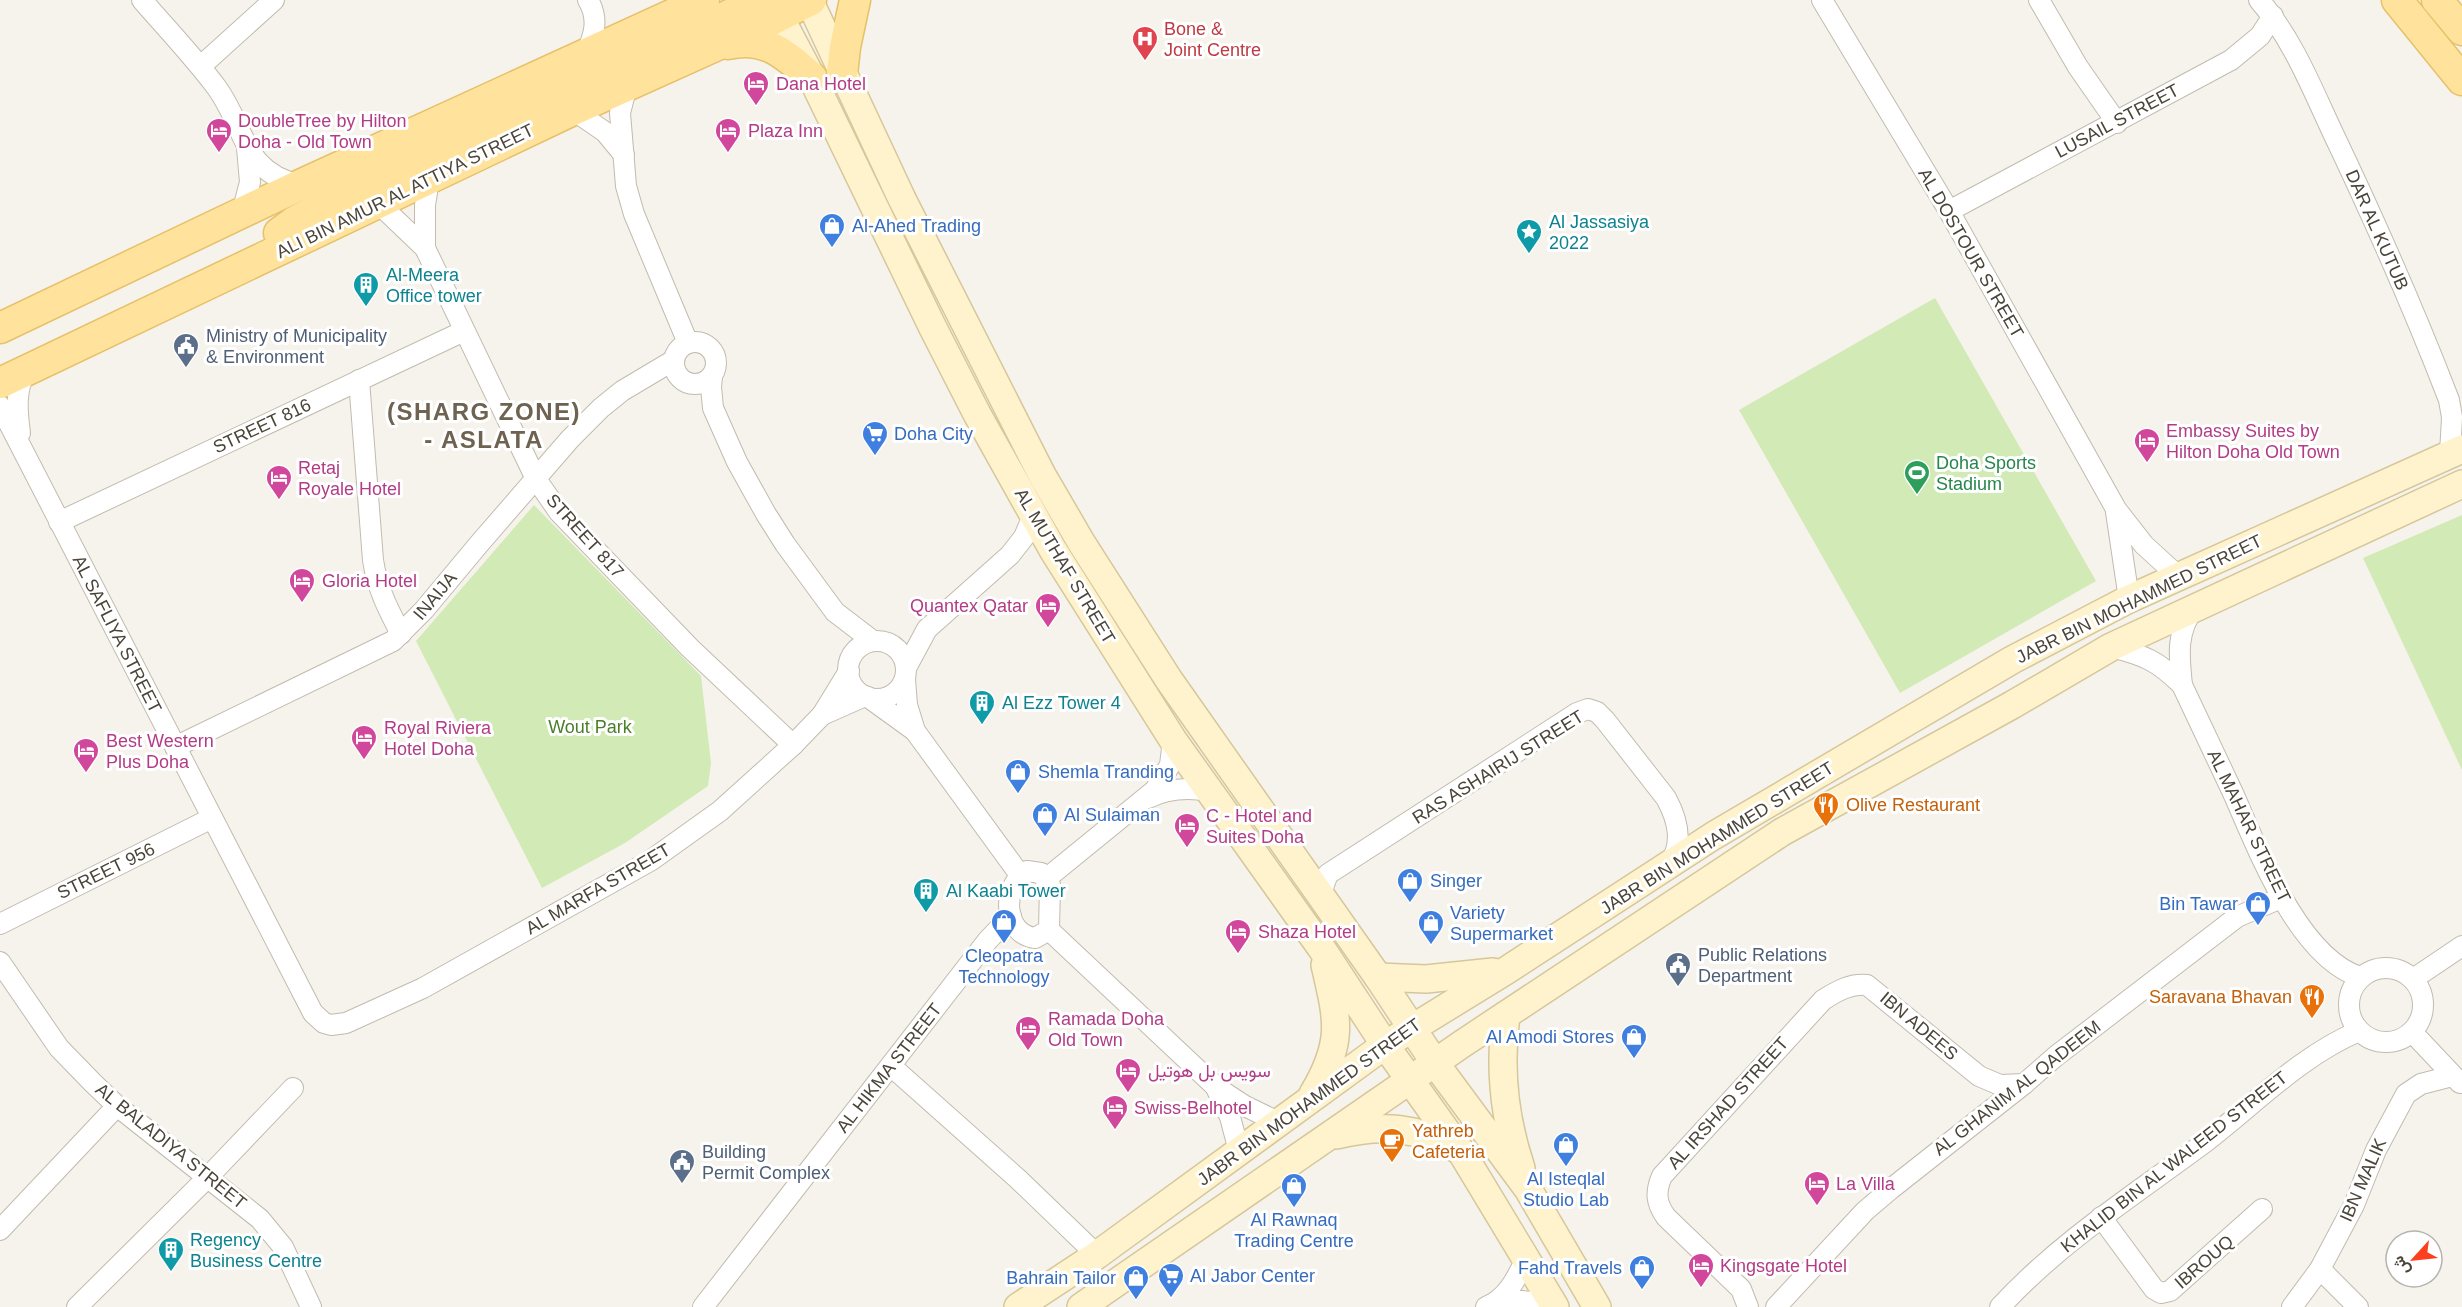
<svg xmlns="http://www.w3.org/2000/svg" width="2462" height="1307" viewBox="0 0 2462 1307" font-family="Helvetica,Vazirmatn,sans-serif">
  <rect width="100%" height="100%" fill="#f6f3ec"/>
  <g fill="#d2eab5">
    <polygon points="1935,298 2096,581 1900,693 1739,410"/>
    <polygon points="534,505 701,676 711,763 708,786 625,843 542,888 416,641"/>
    <polygon points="2462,515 2462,770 2363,558"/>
  </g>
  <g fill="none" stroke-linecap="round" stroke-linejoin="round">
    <defs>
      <g id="street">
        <path d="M142 0C167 29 194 57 217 88 246 128 242 172 300 185"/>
        <polyline points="1822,0 1949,211 2116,509 2144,545 2179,577"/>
        <polyline points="2039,0 2078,67 2117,123"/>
        <path d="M2259 0C2292 38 2311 86 2332 131 2374 219 2414 309 2449 400L2452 417 2450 454"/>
        <path d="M585 54C595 36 599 18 588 0"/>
        <polyline points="201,66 274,0"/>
        <polyline points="627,85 620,113 626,186 634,214 688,343"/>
        <polyline points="573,110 605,132 624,155"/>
        <polyline points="379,204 425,248 536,479 559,512 690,648 793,745"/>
        <polyline points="1949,211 2231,60 2260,36 2273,16"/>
        <polyline points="242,213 250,182 247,148"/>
        <polyline points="425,248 425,205 429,180"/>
        <circle cx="695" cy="363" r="21"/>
        <polyline points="712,377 711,387 713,408 737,462 766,514 785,544 835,612 873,641"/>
        <path d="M359 380 373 560C377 588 388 609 401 634"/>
        <polyline points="0,406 313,1013 324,1023 331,1025 346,1023 423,988 650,861 720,811 793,745 822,715 849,671"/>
        <path d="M20 433C17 410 15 391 26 370"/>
        <polyline points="2116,512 2129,599"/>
        <polyline points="59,522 464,331"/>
        <circle cx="877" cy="670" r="29"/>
        <path d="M2111 647C2144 655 2158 661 2182 685 2199 721 2216 757 2233 793 2258 849 2298 957 2360 977"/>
        <polyline points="906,668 927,629 1010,555 1024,537 1033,516"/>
        <polyline points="905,679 907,705 915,731 1020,875"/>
        <path d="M2182 685C2179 656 2176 632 2194 608"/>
        <polyline points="868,697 915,731"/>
        <polyline points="822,715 865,696"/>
        <polyline points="175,747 393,641 424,610 479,544 570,439 601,408 622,391 674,360"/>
        <path d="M1148 798C1168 788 1187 787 1209 791"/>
        <path d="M1027 871 1041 873 1050 885 1049 930 1035 938C1003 934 1001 886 1027 871Z"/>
        <polyline points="1047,878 1155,790 1170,765 1173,740"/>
        <path d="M1322 899V890L1328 874 1577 713 1588 709 1597 712 1605 720 1666 798C1678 820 1684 843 1669 865"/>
        <polyline points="0,924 212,818"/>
        <polyline points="1049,930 1216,1087 1245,1106 1278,1122"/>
        <polyline points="0,962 59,1048 93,1083 117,1106 260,1219 283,1247 311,1307"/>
        <circle cx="2386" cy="1005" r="37"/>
        <polyline points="2413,979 2462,946"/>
        <polyline points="2412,1032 2460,1083"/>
        <polyline points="891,1066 1018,1179 1097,1255"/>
        <polyline points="1217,1090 1230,1117 1239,1151"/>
        <polyline points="2101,1217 2154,1289 2161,1293 2170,1291 2262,1209"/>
        <polyline points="0,1230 117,1106"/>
        <polyline points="2320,1269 2358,1307"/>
        <polyline points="1491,1305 1522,1301 1553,1304"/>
        <polyline points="77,1307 207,1178 293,1088"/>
        <polyline points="703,1307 988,940 1011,916"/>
        <path d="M1486 1307C1508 1298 1517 1277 1527 1257"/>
        <path d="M1748 1307 1741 1289 1666 1217C1656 1203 1655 1192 1662 1176L1823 1000C1837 991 1851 983 1867 985L1979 1076 2000 1085 2024 1084"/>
        <polyline points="1776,1307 1865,1211 1892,1188 2024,1084 2056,1056 2237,917 2281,898"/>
        <path d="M2000 1307C2059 1243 2131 1197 2200 1146 2252 1107 2298 1057 2359 1031"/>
        <polyline points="2292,1307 2320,1269 2354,1205 2376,1150 2406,1094 2421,1084 2452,1076"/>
      </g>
      <g id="secondary">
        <polyline points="771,0 812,78 932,326 977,414 1053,550 1173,740 1322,949 1385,1045 1462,1153 1555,1307"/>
        <polyline points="809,0 902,199 1042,475 1081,542 1169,680 1378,977 1435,1063 1528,1189 1597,1307"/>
        <polyline points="1378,977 1426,979 1493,972"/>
        <path d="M1506 1015C1499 1067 1504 1118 1521 1168"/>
        <path d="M1313 1094C1344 1042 1338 1021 1325 965"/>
        <path d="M1337 1135C1382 1124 1419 1127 1459 1150"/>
        <polyline points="1018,1307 1097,1255 1385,1045 1507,970 1713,836 2012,660 2129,599 2462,449"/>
        <polyline points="1081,1307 1462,1044 1782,832 2012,705 2111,647 2462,484"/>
      </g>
      <g id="primary">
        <polyline points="2397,0 2462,80"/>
        <polyline points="2437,0 2462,30"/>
        <path d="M728 44C765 35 786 55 812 78"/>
        <polyline points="842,74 845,47 855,0"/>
        <polyline points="279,233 294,222 377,177 762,0"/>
        <polyline points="0,328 300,185 704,0"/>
        <polyline points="0,383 573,110 764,24 811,0"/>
      </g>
    </defs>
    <use href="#street" stroke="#c2bbae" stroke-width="22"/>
    <use href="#secondary" stroke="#d6c79b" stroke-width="30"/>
    <use href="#primary" stroke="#e6c16a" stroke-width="33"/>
    <use href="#street" stroke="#fff" stroke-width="20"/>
    <use href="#secondary" stroke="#fff3cd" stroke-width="27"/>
    <use href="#primary" stroke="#ffe39c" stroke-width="30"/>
  </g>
  <defs>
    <symbol id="hospital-pin" viewBox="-11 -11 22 30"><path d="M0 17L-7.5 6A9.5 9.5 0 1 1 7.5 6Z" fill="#e0444e" stroke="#fff"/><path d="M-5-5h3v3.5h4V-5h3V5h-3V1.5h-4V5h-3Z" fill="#fff"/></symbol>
    <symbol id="hotel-pin" viewBox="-11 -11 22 30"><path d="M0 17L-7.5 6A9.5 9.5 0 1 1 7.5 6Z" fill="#d1479c" stroke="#fff"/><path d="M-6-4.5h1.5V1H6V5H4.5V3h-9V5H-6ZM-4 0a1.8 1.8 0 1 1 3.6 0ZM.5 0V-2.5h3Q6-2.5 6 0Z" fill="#fff"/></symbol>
    <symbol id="shop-pin" viewBox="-11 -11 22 30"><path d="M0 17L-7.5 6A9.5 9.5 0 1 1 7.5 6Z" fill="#3f7fe0" stroke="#fff"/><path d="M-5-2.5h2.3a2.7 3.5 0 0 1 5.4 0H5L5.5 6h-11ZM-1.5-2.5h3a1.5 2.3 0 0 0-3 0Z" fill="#fff"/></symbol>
    <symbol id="sight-pin" viewBox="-11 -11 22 30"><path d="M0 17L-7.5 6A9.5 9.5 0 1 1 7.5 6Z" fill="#0f9aa8" stroke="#fff"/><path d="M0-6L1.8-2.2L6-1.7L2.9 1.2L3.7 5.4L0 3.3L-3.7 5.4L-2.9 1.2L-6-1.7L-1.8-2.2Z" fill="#fff"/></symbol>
    <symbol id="building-pin" viewBox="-11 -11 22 30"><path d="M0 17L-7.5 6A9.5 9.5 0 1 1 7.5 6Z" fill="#0f9aa8" stroke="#fff"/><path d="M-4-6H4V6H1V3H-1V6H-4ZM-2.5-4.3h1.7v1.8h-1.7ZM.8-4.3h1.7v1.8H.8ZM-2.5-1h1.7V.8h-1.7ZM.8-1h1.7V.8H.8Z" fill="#fff"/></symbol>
    <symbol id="civic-pin" viewBox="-11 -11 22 30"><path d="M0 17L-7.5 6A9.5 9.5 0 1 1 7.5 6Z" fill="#5c6f8a" stroke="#fff"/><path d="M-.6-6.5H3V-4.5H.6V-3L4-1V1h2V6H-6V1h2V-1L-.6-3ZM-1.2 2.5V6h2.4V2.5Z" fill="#fff"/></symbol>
    <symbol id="supermarket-pin" viewBox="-11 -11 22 30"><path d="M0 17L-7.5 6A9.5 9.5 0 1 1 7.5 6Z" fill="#3f7fe0" stroke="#fff"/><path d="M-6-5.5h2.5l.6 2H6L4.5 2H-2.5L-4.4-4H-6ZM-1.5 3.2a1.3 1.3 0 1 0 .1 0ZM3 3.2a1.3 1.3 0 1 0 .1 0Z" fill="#fff"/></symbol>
    <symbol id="stadium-pin" viewBox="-11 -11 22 30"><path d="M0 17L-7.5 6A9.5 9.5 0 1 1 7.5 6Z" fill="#2e9e5b" stroke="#fff"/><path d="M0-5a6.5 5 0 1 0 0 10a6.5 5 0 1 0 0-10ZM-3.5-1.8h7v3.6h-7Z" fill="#fff"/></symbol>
    <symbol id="restaurant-pin" viewBox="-11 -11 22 30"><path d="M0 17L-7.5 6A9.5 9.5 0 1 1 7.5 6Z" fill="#e8710a" stroke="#fff"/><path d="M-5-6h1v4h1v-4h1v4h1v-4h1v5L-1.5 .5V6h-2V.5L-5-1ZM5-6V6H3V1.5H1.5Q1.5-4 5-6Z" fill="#fff"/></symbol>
    <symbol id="cafe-pin" viewBox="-11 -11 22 30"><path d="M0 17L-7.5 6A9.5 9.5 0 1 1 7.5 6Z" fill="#e8710a" stroke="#fff"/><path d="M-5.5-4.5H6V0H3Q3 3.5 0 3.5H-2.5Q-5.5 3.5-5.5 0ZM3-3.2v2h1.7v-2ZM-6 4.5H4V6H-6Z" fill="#fff"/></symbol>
  </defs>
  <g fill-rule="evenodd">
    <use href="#hospital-pin" x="1130" y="24" width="30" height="40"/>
    <use href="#hotel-pin" x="741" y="69" width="30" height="40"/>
    <use href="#hotel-pin" x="204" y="116" width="30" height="40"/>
    <use href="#hotel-pin" x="713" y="116" width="30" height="40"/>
    <use href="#shop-pin" x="817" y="211" width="30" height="40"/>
    <use href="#sight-pin" x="1514" y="217" width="30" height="40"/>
    <use href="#building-pin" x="351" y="270" width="30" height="40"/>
    <use href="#civic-pin" x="171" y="331" width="30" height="40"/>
    <use href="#supermarket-pin" x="860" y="419" width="30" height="40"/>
    <use href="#hotel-pin" x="2132" y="426" width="30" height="40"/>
    <use href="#stadium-pin" x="1902" y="458" width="30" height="40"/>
    <use href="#hotel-pin" x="264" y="463" width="30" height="40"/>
    <use href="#hotel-pin" x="287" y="566" width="30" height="40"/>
    <use href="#hotel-pin" x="1033" y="591" width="30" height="40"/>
    <use href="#building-pin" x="967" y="688" width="30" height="40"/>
    <use href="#hotel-pin" x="349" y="723" width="30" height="40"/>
    <use href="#hotel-pin" x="71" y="736" width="30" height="40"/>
    <use href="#shop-pin" x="1003" y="757" width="30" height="40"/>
    <use href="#restaurant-pin" x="1811" y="790" width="30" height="40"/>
    <use href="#shop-pin" x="1030" y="800" width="30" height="40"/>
    <use href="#hotel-pin" x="1172" y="811" width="30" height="40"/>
    <use href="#shop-pin" x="1395" y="866" width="30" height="40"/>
    <use href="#building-pin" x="911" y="876" width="30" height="40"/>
    <use href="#shop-pin" x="2243" y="889" width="30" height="40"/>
    <use href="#shop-pin" x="989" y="907" width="30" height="40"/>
    <use href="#shop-pin" x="1416" y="908" width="30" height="40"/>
    <use href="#hotel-pin" x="1223" y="917" width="30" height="40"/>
    <use href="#civic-pin" x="1663" y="950" width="30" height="40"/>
    <use href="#restaurant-pin" x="2297" y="982" width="30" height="40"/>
    <use href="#hotel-pin" x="1013" y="1014" width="30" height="40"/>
    <use href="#shop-pin" x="1619" y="1022" width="30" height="40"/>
    <use href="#hotel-pin" x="1113" y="1056" width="30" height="40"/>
    <use href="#hotel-pin" x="1100" y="1093" width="30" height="40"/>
    <use href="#cafe-pin" x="1377" y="1126" width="30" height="40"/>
    <use href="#shop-pin" x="1551" y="1130" width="30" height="40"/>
    <use href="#civic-pin" x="667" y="1147" width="30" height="40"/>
    <use href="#hotel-pin" x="1802" y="1169" width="30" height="40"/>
    <use href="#shop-pin" x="1279" y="1171" width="30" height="40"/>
    <use href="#building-pin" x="156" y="1235" width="30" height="40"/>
    <use href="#hotel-pin" x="1686" y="1251" width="30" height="40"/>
    <use href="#shop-pin" x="1627" y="1253" width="30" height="40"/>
    <use href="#supermarket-pin" x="1156" y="1261" width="30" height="40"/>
    <use href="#shop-pin" x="1121" y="1263" width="30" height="40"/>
  </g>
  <g text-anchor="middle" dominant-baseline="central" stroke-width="6" stroke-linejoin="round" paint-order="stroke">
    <g font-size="18" fill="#be3a42" stroke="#fff" text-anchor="start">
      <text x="1164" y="29">Bone &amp;<tspan x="1164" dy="21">Joint Centre</tspan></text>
    </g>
    <g font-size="18" fill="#b23c85" stroke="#fff" text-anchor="start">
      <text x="776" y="84">Dana Hotel</text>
      <text x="238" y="121">DoubleTree by Hilton<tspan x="238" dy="21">Doha - Old Town</tspan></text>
      <text x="748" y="131">Plaza Inn</text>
      <text x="2166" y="431">Embassy Suites by<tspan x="2166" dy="21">Hilton Doha Old Town</tspan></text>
      <text x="298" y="468">Retaj<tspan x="298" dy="21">Royale Hotel</tspan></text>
      <text x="322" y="581">Gloria Hotel</text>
      <text x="1028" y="606" text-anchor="end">Quantex Qatar</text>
      <text x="384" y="728">Royal Riviera<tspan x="384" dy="21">Hotel Doha</tspan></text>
      <text x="106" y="741">Best Western<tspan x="106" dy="21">Plus Doha</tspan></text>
      <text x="1206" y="816">C - Hotel and<tspan x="1206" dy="21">Suites Doha</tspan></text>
      <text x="1258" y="932">Shaza Hotel</text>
      <text x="1048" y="1019">Ramada Doha<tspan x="1048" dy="21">Old Town</tspan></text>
      <text x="1148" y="1071">سويس بل هوتيل</text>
      <text x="1134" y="1108">Swiss-Belhotel</text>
      <text x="1836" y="1184">La Villa</text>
      <text x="1720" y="1266">Kingsgate Hotel</text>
    </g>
    <g font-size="18" fill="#4b4439" stroke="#fff">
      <text transform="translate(2117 121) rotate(-28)">LUSAIL STREET</text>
      <text transform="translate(405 191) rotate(-26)">ALI BIN AMUR AL ATTIYA STREET</text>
      <text transform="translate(2377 230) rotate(66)">DAR AL KUTUB</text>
      <text transform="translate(1971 253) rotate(60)">AL DOSTOUR STREET</text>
      <text transform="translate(262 426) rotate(-25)">STREET 816</text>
      <text transform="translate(585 536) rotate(48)">STREET 817</text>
      <text transform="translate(1065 566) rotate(59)">AL MUTHAF STREET</text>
      <text transform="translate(435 596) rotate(-50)">INAIJA</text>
      <text transform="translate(2139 599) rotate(-26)">JABR BIN MOHAMMED STREET</text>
      <text transform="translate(117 634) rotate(63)">AL SAFLIYA STREET</text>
      <text transform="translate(1498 767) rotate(-32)">RAS ASHAIRIJ STREET</text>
      <text transform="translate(2249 826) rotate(64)">AL MAHAR STREET</text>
      <text transform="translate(1717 838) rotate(-32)">JABR BIN MOHAMMED STREET</text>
      <text transform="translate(106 871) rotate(-26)">STREET 956</text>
      <text transform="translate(598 889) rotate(-30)">AL MARFA STREET</text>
      <text transform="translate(1919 1026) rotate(40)">IBN ADEES</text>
      <text transform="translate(889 1068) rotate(-52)">AL HIKMA STREET</text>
      <text transform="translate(2017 1088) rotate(-38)">AL GHANIM AL QADEEM</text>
      <text transform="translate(1309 1102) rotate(-36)">JABR BIN MOHAMMED STREET</text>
      <text transform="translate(1728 1103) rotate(-48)">AL IRSHAD STREET</text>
      <text transform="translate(171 1146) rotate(39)">AL BALADIYA STREET</text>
      <text transform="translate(2174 1162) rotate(-38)">KHALID BIN AL WALEED STREET</text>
      <text transform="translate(2363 1180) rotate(-66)">IBN MALIK</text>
      <text transform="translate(2204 1262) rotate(-41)">IBROUQ</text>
    </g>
    <g font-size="18" fill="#0d838f" stroke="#fff" text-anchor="start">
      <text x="1549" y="222">Al Jassasiya<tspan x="1549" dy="21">2022</tspan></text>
      <text x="386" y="275">Al-Meera<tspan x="386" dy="21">Office tower</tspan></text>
      <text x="1002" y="703">Al Ezz Tower 4</text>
      <text x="946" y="891">Al Kaabi Tower</text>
      <text x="190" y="1240">Regency<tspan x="190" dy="21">Business Centre</tspan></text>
    </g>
    <g font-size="18" fill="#366cbe" stroke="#fff" text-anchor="start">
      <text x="852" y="226">Al-Ahed Trading</text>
      <text x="894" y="434">Doha City</text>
      <text x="1038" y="772">Shemla Tranding</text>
      <text x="1064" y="815">Al Sulaiman</text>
      <text x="1430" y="881">Singer</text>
      <text x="2238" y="904" text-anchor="end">Bin Tawar</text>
      <text x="1450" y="913">Variety<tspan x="1450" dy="21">Supermarket</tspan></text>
      <text x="1004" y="956" text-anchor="middle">Cleopatra<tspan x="1004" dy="21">Technology</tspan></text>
      <text x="1614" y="1037" text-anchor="end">Al Amodi Stores</text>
      <text x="1566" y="1179" text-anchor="middle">Al Isteqlal<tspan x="1566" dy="21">Studio Lab</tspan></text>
      <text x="1294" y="1220" text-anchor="middle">Al Rawnaq<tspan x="1294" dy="21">Trading Centre</tspan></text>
      <text x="1622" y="1268" text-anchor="end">Fahd Travels</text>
      <text x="1190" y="1276">Al Jabor Center</text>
      <text x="1116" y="1278" text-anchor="end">Bahrain Tailor</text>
    </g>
    <g font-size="18" fill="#4e5e75" stroke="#fff" text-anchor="start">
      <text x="206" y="336">Ministry of Municipality<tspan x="206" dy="21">&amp; Environment</tspan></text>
      <text x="1698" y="955">Public Relations<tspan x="1698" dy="21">Department</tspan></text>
      <text x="702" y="1152">Building<tspan x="702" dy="21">Permit Complex</tspan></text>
    </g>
    <g font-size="18" fill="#27864d" stroke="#fff" text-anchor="start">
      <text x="1936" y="463">Doha Sports<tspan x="1936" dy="21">Stadium</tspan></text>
    </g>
    <g font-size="18" fill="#4a7f2a" stroke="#fff">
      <text x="590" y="727">Wout Park</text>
    </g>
    <g font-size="18" fill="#c56008" stroke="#fff" text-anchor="start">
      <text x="1846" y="805">Olive Restaurant</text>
      <text x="2292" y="997" text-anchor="end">Saravana Bhavan</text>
      <text x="1412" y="1131">Yathreb<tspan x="1412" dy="21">Cafeteria</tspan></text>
    </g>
    <g font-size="24" font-weight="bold" letter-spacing="1.5" fill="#6e6250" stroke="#fff">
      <text x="484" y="411">(SHARG ZONE)<tspan x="484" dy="28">- ASLATA</tspan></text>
    </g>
  </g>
  <g transform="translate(2414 1259) rotate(243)"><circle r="28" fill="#ffffff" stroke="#b7b4b0" stroke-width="1.5"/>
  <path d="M0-4.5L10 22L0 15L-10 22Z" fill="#fc3f1d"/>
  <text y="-9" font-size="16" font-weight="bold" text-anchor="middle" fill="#4b4439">ش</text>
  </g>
</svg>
